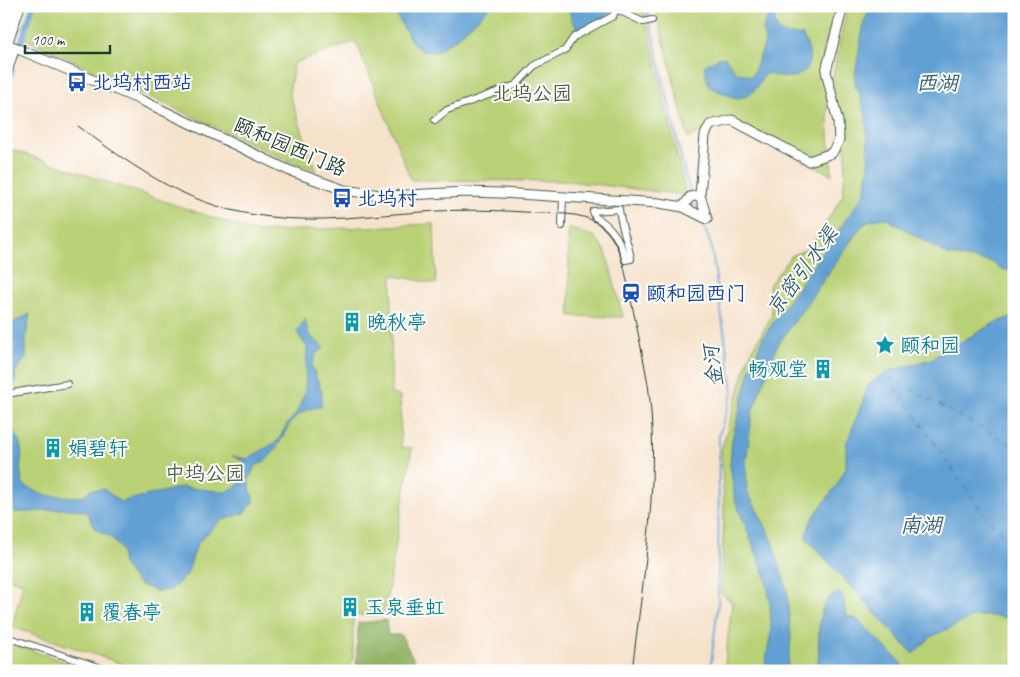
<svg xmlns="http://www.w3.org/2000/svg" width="1020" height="677" viewBox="0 0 1020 677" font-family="Caveat,'LXGW WenKai TC',sans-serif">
  <rect width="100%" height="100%" fill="#fff"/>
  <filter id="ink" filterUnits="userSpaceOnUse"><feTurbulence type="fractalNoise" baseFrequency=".02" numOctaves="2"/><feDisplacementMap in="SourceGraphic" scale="10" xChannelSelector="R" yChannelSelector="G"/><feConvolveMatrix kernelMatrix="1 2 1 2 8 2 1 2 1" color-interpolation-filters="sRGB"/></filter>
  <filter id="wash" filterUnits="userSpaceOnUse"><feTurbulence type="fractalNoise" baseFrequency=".0096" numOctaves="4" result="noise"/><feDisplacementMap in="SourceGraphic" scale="20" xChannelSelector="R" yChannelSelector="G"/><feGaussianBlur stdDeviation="1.12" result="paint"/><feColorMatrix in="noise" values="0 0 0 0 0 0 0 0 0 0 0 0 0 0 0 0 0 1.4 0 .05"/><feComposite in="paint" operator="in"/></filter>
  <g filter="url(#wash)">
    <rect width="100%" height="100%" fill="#f6e2ca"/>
    <g fill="#bad277" stroke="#6c8856">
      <polygon points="35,6 643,6 686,195 568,181 411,180 356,41 294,63 289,93 316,170 286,160 24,38"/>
      <polygon points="655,6 839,6 823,50 832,175 723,119 688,138"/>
      <polygon points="847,6 1014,6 1014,671 724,671 732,603 721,593 724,509 721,450 749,356 772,315 769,285 791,256 811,247 843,195 846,155 832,81"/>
      <polygon points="10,149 255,232 434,224 436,284 392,275 391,394 400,396 401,447 412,448 384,615 353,615 353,657 349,671 172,671 164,669 163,671 144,671 12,627 23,583 6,578 6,161"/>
      <polygon points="568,228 594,236 606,252 623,317 570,316"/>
      <polygon points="6,642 92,671 6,671"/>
    </g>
    <polygon fill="#93b468" stroke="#59784e" points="386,620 388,635 401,635 415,662 413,671 356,671 358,623"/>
    <g fill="#62a0d3" stroke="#406e84">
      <polygon points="391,6 491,6 457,38 436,52 421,51 412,42"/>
      <path d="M570 6H608L610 11 608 15 580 30C573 24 568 15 570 6Z"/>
      <path d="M769 6H774L775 23 779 31 788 35H802C822 67 799 87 767 73 762 76 761 81 758 86 740 108 730 94 709 87L704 66 718 58 725 57C735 70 733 73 752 76 754 73 764 45 765 42 765 38 763 34 763 30 764 22 770 15 769 6Z"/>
      <polygon points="871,6 1014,6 1014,271 1000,269 992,262 948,255 886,218 870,220 861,227 777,346 752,412 746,464 747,491 770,535 787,590 791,639 787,671 764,671 771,632 770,602 765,575 735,500 730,465 732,439 750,370 763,337 864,194 869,167 866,116 859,92 855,86 855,75 864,22"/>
      <polygon points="30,314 26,336 26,358 15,372 15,383 7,391 6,398 6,331 14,322"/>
      <polygon points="1014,316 1014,620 997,616 975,616 931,637 913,654 805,537 812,519 836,486 846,468 846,445 869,384 887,372 931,359 994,323"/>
      <path d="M305 319 309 335 324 348 316 354 312 366 322 393 321 407C279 409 288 455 255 466L248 481 254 502 244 513 220 521 197 544 187 575 171 590 157 591 138 584 123 565 121 550 111 537 95 529 87 512C63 504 39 514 14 512L6 500V470L12 457 6 432V401L10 424 20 443 22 455 20 467 23 485 43 495 82 497 90 490 104 489 120 502 182 487 226 492 239 485 245 462 232 456 247 459 278 441 287 424 296 414 305 392 307 347 297 332Z"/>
      <path d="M838 593 843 596 846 615 858 620 903 665 905 671H816C824 647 809 604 838 593Z"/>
    </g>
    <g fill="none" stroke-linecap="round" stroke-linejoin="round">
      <g stroke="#62a0d3" stroke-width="2">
        <polyline points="646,6 649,19"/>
        <polyline points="650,23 686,179 691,193"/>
        <polyline points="694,200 698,210"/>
        <polyline points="702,221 711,245 733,391 719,435 718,605 710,671"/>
      </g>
      <g stroke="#62a0d3" stroke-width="5.5">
        <polyline points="18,52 33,6"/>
        <polyline points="6,88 12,70"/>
      </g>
      <g stroke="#36606c" stroke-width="1" stroke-dasharray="6 5" stroke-linecap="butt">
        <polyline points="889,377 979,508 1014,548"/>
        <polyline points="890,378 1014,446"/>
      </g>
    </g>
  </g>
  <g filter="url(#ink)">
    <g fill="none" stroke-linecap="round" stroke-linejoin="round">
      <defs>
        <g id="street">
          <polyline points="435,120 447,110 516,85 534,66 565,50 574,37 613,16 616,9 643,22 652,20"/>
          <path d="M619 209C621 227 628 242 631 259L625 260C622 242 611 225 595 217L593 211Z"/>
          <polyline points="562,226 563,197"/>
          <polyline points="6,394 67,384"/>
          <polyline points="6,637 111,671"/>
        </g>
        <g id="secondary">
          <polyline points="6,22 11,6"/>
          <polyline points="6,44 143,101 288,170 344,190 387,196 467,192 501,193 659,203 683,207 707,219"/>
          <polyline points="6,47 20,6"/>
          <polyline points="6,74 15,47"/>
          <polyline points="683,207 690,197 700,195"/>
          <polyline points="707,219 700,195 705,135 710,125 732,120 809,161 832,153 839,140 838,122 826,71 843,6"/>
        </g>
      </defs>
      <use href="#street" stroke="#3f564a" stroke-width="8"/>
      <use href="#secondary" stroke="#3f564a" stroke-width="11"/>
      <use href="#street" stroke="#fff" stroke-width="6"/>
      <use href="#secondary" stroke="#fff" stroke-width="9"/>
      <path stroke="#1f3d34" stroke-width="1" d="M78 126C139 171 192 209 271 217 321 223 372 215 422 212 461 209 500 210 538 213 558 214 580 212 597 223 622 240 625 273 631 300 637 328 643 356 648 384 661 476 643 579 632 671"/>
    </g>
  </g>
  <defs>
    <symbol id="bus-bare" viewBox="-9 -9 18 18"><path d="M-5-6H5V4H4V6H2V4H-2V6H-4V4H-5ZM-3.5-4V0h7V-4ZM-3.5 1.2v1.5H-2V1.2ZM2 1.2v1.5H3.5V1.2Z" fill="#1a4fb4" stroke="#fff" stroke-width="2.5" paint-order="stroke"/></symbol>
    <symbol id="station-bare" viewBox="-9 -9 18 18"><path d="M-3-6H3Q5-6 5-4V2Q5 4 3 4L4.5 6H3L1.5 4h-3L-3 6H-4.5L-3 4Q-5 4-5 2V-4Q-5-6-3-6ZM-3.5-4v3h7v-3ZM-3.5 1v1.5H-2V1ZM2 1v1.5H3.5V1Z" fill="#1a4fb4" stroke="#fff" stroke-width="2.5" paint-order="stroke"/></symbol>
    <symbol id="building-bare" viewBox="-9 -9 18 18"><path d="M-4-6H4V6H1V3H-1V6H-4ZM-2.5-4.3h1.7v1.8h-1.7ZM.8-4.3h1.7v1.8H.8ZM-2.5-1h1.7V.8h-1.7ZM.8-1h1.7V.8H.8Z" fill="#0f9aa8" stroke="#fff" stroke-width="2.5" paint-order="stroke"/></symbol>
    <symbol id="sight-bare" viewBox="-9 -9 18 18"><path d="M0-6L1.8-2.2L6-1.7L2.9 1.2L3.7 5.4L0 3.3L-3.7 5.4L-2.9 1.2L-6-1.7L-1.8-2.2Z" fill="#0f9aa8" stroke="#fff" stroke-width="2.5" paint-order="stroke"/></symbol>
  </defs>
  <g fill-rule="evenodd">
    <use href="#bus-bare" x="63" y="68" width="28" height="28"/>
    <use href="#bus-bare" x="328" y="184" width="28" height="28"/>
    <use href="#station-bare" x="617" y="279" width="28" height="28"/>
    <use href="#building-bare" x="338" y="308" width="28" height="28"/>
    <use href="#sight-bare" x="871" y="331" width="28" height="28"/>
    <use href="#building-bare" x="809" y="355" width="28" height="28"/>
    <use href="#building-bare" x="39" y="434" width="28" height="28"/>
    <use href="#building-bare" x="336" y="593" width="28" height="28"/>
    <use href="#building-bare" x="73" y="598" width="28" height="28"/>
  </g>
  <g text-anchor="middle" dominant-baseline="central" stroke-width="4" stroke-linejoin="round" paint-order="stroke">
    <g font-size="20" fill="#164399" stroke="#fff" text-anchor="start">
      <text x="92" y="82">北坞村西站</text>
      <text x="357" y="198">北坞村</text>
      <text x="646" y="293">颐和园西门</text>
    </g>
    <g font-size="20" fill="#466245" stroke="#fff">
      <text x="532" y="93">北坞公园</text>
      <text x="205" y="473">中坞公园</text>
    </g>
    <g font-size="20" fill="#1f3d34" stroke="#fff">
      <text transform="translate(290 147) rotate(23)">颐和园西门路</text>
    </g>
    <g font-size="20" fill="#0d838f" stroke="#fff" text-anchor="start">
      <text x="367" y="322">晚秋亭</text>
      <text x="900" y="345">颐和园</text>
      <text x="808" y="369" text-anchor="end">畅观堂</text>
      <text x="68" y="448">娟碧轩</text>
      <text x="365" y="607">玉泉垂虹</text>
      <text x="102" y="612">覆春亭</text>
    </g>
    <g font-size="21" font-style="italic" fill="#36606c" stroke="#fff">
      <text x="937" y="83">西湖</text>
      <text transform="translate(802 271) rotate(-54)">京密引水渠</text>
      <text transform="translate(713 366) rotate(-97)">金河</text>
      <text x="921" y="525">南湖</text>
    </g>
  </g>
  <rect width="1020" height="677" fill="none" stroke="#fff" stroke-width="25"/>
  <path d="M25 45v8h85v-8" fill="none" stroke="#1f3d34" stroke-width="2.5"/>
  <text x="32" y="45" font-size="15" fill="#1f3d34" stroke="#ffffff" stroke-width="4" paint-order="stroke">100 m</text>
</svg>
